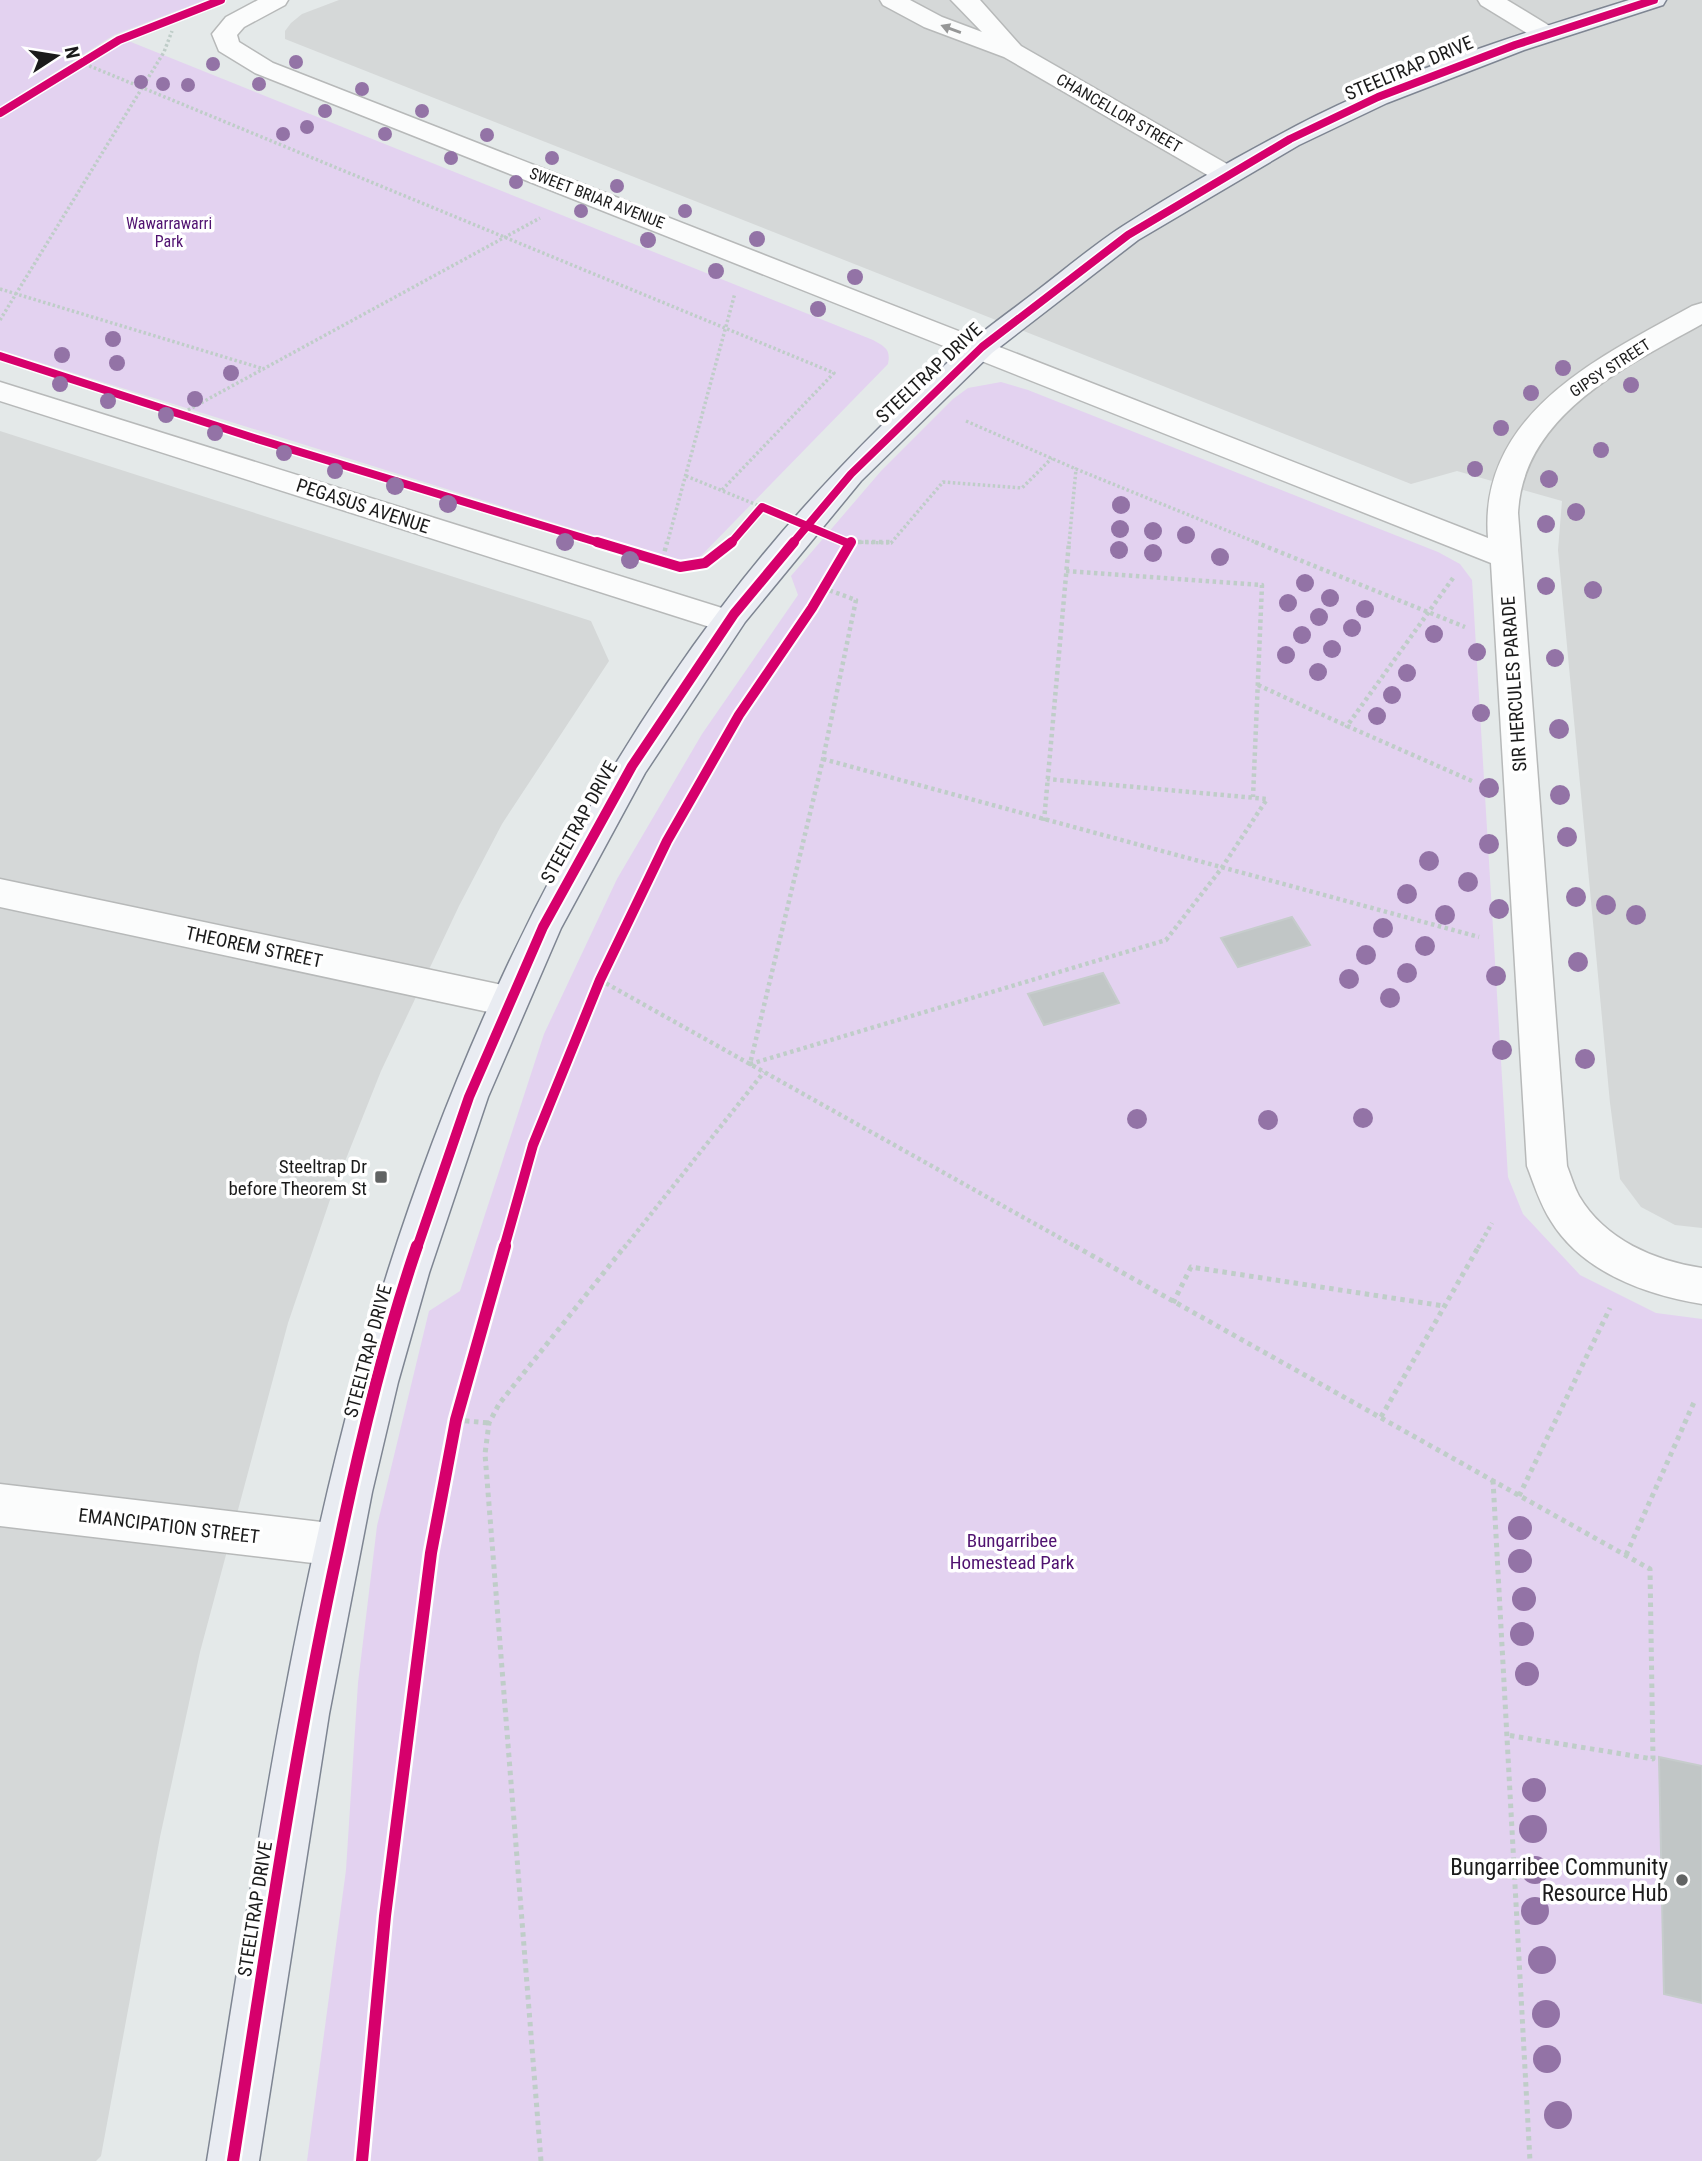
<svg xmlns="http://www.w3.org/2000/svg" width="1702" height="2161" viewBox="0 0 1702 2161" font-family="'Roboto Condensed',sans-serif">
  <rect width="100%" height="100%" fill="#e4e9e9"/>
  <g fill="#d5d8d8">
    <polygon points="339,0 1702,0 1702,1228 1675,1225 1641,1207 1620,1179 1610,1103 1558,550 1562,501 1457,471 1411,484 285,39 285,31 291,23 302,14"/>
    <polygon points="0,431 591,621 609,661 502,824 459,906 381,1071 332,1194 288,1323 200,1652 160,1837 101,2156 96,2161 0,2161"/>
  </g>
  <g fill="#e3d2f0">
    <polygon points="0,0 205,0 114,35 0,107"/>
    <path d="M126 40 873 340C885 347 891 349 888 364L696 561 675 559 623 544 0 350V118Z"/>
    <polygon points="1001,382 1028,390 1438,552 1460,564 1472,580 1508,1177 1523,1214 1580,1275 1656,1313 1702,1319 1702,2161 307,2161 346,1870 358,1683 377,1526 429,1311 460,1291 544,1034 617,879 702,734 798,595 791,576 881,471 953,399 968,388"/>
  </g>
  <g fill="#c1c6c6" stroke="#c6cccc" stroke-width="2">
    <polygon points="1292,917 1310,945 1238,967 1221,938"/>
    <polygon points="1103,973 1119,1003 1044,1025 1028,994"/>
    <polygon points="1659,1757 1702,1766 1702,2003 1664,1994"/>
  </g>
  <g fill="none" stroke-linecap="round" stroke-linejoin="round">
    <defs>
      <g id="street">
        <path d="M258 0H288L285 5 244 27 237 35 239 42 273 63 1488 538C1478 413 1600 357 1692 306L1702 303V324C1627 366 1523 414 1518 513L1567 1166C1571 1176 1574 1187 1579 1196 1605 1240 1655 1261 1702 1268V1304C1646 1295 1582 1272 1551 1221 1540 1204 1534 1184 1527 1166L1491 563 255 73 219 51 212 34 226 17Z"/>
        <polygon points="880,0 910,0 942,17 982,32 951,0 980,0 1021,46 1234,168 1238,174 1234,180 1225,182 1216,180 1004,57 924,27 883,5"/>
        <polygon points="1478,0 1507,0 1553,28 1556,33 1553,38 1544,40 1535,38 1481,5"/>
        <polygon points="0,382 738,613 743,621 738,629 727,632 716,629 0,401"/>
        <polygon points="0,879 507,986 520,990 526,1001 520,1012 507,1016 0,907"/>
        <polygon points="0,1484 338,1524 354,1530 360,1545 354,1560 338,1566 0,1526"/>
      </g>
      <path id="secondary" d="M1629 0H1666L1663 5 1524 50 1387 103 1299 145 1138 240 992 353 861 481 745 622 645 773 561 928 488 1097 429 1273 398 1382 372 1492 329 1714 259 2161H207C249 1901 286 1638 355 1383 430 1107 549 837 721 608 792 513 880 423 968 344 989 326 1012 310 1034 293 1063 271 1092 246 1123 226 1173 194 1226 163 1279 135 1388 75 1510 37 1629 0Z"/>
    </defs>
    <use href="#street" stroke="#b7b9b9" stroke-width="3"/>
    <use href="#secondary" stroke="#7e8592" stroke-width="3"/>
    <g stroke="#bfcdc8" stroke-width="3.5" stroke-dasharray="2.5 2.5" stroke-linecap="butt">
      <polyline points="80,62 834,373 722,490"/>
      <polyline points="0,289 264,369"/>
      <polyline points="0,320 164,52 172,31"/>
      <polyline points="188,410 540,218"/>
      <polyline points="966,421 1076,469"/>
      <polyline points="686,476 762,507"/>
      <polyline points="851,542 891,543 943,482 1022,488 1052,458"/>
      <polyline points="667,544 735,293"/>
      <polyline points="1069,544 1076,469 1260,544"/>
    </g>
    <g stroke="#bfcdc8" stroke-width="4.5" stroke-dasharray="3.5 3.5" stroke-linecap="butt">
      <polyline points="851,542 892,542"/>
      <polyline points="1255,542 1465,627"/>
      <polyline points="663,558 667,542"/>
      <polyline points="1066,571 1262,585 1253,797"/>
      <polyline points="1453,578 1347,726 1472,781"/>
      <polyline points="823,588 856,600 823,759 750,1064 1166,940 1221,869 1267,799 1047,779"/>
      <polyline points="1258,685 1347,726"/>
      <polyline points="823,759 1479,937"/>
      <polyline points="1044,821 1069,542"/>
      <polyline points="600,980 1078,1248"/>
      <polyline points="624,1248 764,1072"/>
      <polyline points="1478,1248 1492,1223"/>
    </g>
    <g stroke="#bfcdc8" stroke-width="5" stroke-dasharray="4.5 4.5" stroke-linecap="butt">
      <polyline points="1075,1246 1650,1569 1653,1759 1507,1735"/>
      <polyline points="1173,1303 1191,1267 1444,1306"/>
      <polyline points="1381,1417 1479,1246"/>
      <polyline points="456,1420 489,1423"/>
      <polyline points="1493,1480 1530,2161"/>
      <polyline points="1519,1496 1610,1308"/>
      <polyline points="1626,1555 1695,1400"/>
      <polyline points="541,2161 485,1454 489,1423 499,1404 625,1246"/>
    </g>
    <use href="#street" fill="#fbfcfc" fill-rule="evenodd"/>
    <use href="#secondary" fill="#e9ecf2" fill-rule="evenodd"/>
    <defs>
      <g id="cycleway-far2">
        <polyline points="0,113 119,40 221,0"/>
        <polyline points="0,356 254,438 603,544"/>
        <polyline points="730,544 762,507 850,544"/>
        <polyline points="792,544 851,474 982,347 1128,235 1290,139 1378,97 1515,45 1654,0"/>
      </g>
      <g id="cycleway-far1">
        <polyline points="597,542 680,567 705,563 732,542"/>
        <polyline points="417,1248 469,1097 543,927 632,766 734,614 794,542"/>
        <polyline points="504,1248 533,1145 600,980 667,841 739,715 812,608 851,542"/>
      </g>
      <g id="cycleway">
        <path d="M233 2161C265 1957 294 1751 338 1549 359 1447 383 1345 417 1246"/>
        <polyline points="362,2161 385,1916 431,1553 456,1420 505,1246"/>
      </g>
    </defs>
    <use href="#cycleway-far2" stroke="#fff" stroke-width="11"/>
    <use href="#cycleway-far1" stroke="#fff" stroke-width="14"/>
    <use href="#cycleway" stroke="#fff" stroke-width="17"/>
    <use href="#cycleway-far2" stroke="#d6006c" stroke-width="8"/>
    <use href="#cycleway-far1" stroke="#d6006c" stroke-width="10"/>
    <use href="#cycleway" stroke="#d6006c" stroke-width="12"/>
  </g>
  <g fill="#9373a6">
    <circle cx="296" cy="62" r="7"/>
    <circle cx="213" cy="64" r="7"/>
    <circle cx="141" cy="82" r="7"/>
    <circle cx="163" cy="84" r="7"/>
    <circle cx="259" cy="84" r="7"/>
    <circle cx="188" cy="85" r="7"/>
    <circle cx="362" cy="89" r="7"/>
    <circle cx="325" cy="111" r="7"/>
    <circle cx="422" cy="111" r="7"/>
    <circle cx="307" cy="127" r="7"/>
    <circle cx="283" cy="134" r="7"/>
    <circle cx="385" cy="134" r="7"/>
    <circle cx="487" cy="135" r="7"/>
    <circle cx="451" cy="158" r="7"/>
    <circle cx="552" cy="158" r="7"/>
    <circle cx="516" cy="182" r="7"/>
    <circle cx="617" cy="186" r="7"/>
    <circle cx="581" cy="211" r="7"/>
    <circle cx="685" cy="211" r="7"/>
    <circle cx="757" cy="239" r="8"/>
    <circle cx="648" cy="240" r="8"/>
    <circle cx="716" cy="271" r="8"/>
    <circle cx="855" cy="277" r="8"/>
    <circle cx="818" cy="309" r="8"/>
    <circle cx="113" cy="339" r="8"/>
    <circle cx="62" cy="355" r="8"/>
    <circle cx="117" cy="363" r="8"/>
    <circle cx="1563" cy="368" r="8"/>
    <circle cx="231" cy="373" r="8"/>
    <circle cx="60" cy="384" r="8"/>
    <circle cx="1631" cy="385" r="8"/>
    <circle cx="1531" cy="393" r="8"/>
    <circle cx="195" cy="399" r="8"/>
    <circle cx="108" cy="401" r="8"/>
    <circle cx="166" cy="415" r="8"/>
    <circle cx="1501" cy="428" r="8"/>
    <circle cx="215" cy="433" r="8"/>
    <circle cx="1601" cy="450" r="8"/>
    <circle cx="284" cy="453" r="8"/>
    <circle cx="1475" cy="469" r="8"/>
    <circle cx="335" cy="471" r="8"/>
    <circle cx="1549" cy="479" r="9"/>
    <circle cx="395" cy="486" r="9"/>
    <circle cx="448" cy="504" r="9"/>
    <circle cx="1121" cy="505" r="9"/>
    <circle cx="1576" cy="512" r="9"/>
    <circle cx="1546" cy="524" r="9"/>
    <circle cx="1120" cy="529" r="9"/>
    <circle cx="1153" cy="531" r="9"/>
    <circle cx="1186" cy="535" r="9"/>
    <circle cx="565" cy="542" r="9"/>
    <circle cx="1119" cy="550" r="9"/>
    <circle cx="1153" cy="553" r="9"/>
    <circle cx="1220" cy="557" r="9"/>
    <circle cx="630" cy="560" r="9"/>
    <circle cx="1305" cy="583" r="9"/>
    <circle cx="1546" cy="586" r="9"/>
    <circle cx="1593" cy="590" r="9"/>
    <circle cx="1330" cy="598" r="9"/>
    <circle cx="1288" cy="603" r="9"/>
    <circle cx="1365" cy="609" r="9"/>
    <circle cx="1319" cy="617" r="9"/>
    <circle cx="1352" cy="628" r="9"/>
    <circle cx="1434" cy="634" r="9"/>
    <circle cx="1302" cy="635" r="9"/>
    <circle cx="1332" cy="649" r="9"/>
    <circle cx="1477" cy="652" r="9"/>
    <circle cx="1286" cy="655" r="9"/>
    <circle cx="1555" cy="658" r="9"/>
    <circle cx="1318" cy="672" r="9"/>
    <circle cx="1407" cy="673" r="9"/>
    <circle cx="1392" cy="695" r="9"/>
    <circle cx="1481" cy="713" r="9"/>
    <circle cx="1377" cy="716" r="9"/>
    <circle cx="1559" cy="729" r="10"/>
    <circle cx="1489" cy="788" r="10"/>
    <circle cx="1560" cy="795" r="10"/>
    <circle cx="1567" cy="837" r="10"/>
    <circle cx="1489" cy="844" r="10"/>
    <circle cx="1429" cy="861" r="10"/>
    <circle cx="1468" cy="882" r="10"/>
    <circle cx="1407" cy="894" r="10"/>
    <circle cx="1576" cy="897" r="10"/>
    <circle cx="1606" cy="905" r="10"/>
    <circle cx="1499" cy="909" r="10"/>
    <circle cx="1445" cy="915" r="10"/>
    <circle cx="1636" cy="915" r="10"/>
    <circle cx="1383" cy="928" r="10"/>
    <circle cx="1425" cy="946" r="10"/>
    <circle cx="1366" cy="955" r="10"/>
    <circle cx="1578" cy="962" r="10"/>
    <circle cx="1407" cy="973" r="10"/>
    <circle cx="1496" cy="976" r="10"/>
    <circle cx="1349" cy="979" r="10"/>
    <circle cx="1390" cy="998" r="10"/>
    <circle cx="1502" cy="1050" r="10"/>
    <circle cx="1585" cy="1059" r="10"/>
    <circle cx="1363" cy="1118" r="10"/>
    <circle cx="1137" cy="1119" r="10"/>
    <circle cx="1268" cy="1120" r="10"/>
    <circle cx="1520" cy="1528" r="12"/>
    <circle cx="1520" cy="1561" r="12"/>
    <circle cx="1524" cy="1599" r="12"/>
    <circle cx="1522" cy="1634" r="12"/>
    <circle cx="1527" cy="1674" r="12"/>
    <circle cx="1534" cy="1790" r="12"/>
    <circle cx="1533" cy="1829" r="14"/>
    <circle cx="1535" cy="1870" r="14"/>
    <circle cx="1535" cy="1911" r="14"/>
    <circle cx="1542" cy="1960" r="14"/>
    <circle cx="1546" cy="2014" r="14"/>
    <circle cx="1547" cy="2059" r="14"/>
    <circle cx="1558" cy="2115" r="14"/>
  </g>
  <defs><path id="oneway-solid" d="M-6-.8H1V-3.2L6.5 0L1 3.2V.8H-6Z" transform="scale(1.75)"/></defs>
  <use fill="#969797" href="#oneway-solid" transform="translate(951 29) rotate(-160)"/>
  <g fill="#616363" stroke="#fff" stroke-width="2.5">
    <rect x="374" y="1170" width="14" height="14" rx="3.5"/>
    <circle cx="1682" cy="1880" r="7"/>
  </g>
  <g text-anchor="middle" dominant-baseline="central" stroke-width="7" stroke-linejoin="round" paint-order="stroke">
    <g font-size="16" fill="#1b1b1b" stroke="#fff">
      <text transform="translate(1119 113) rotate(30)">CHANCELLOR STREET</text>
      <text transform="translate(597 198) rotate(21)">SWEET BRIAR AVENUE</text>
      <text transform="translate(1610 368) rotate(-33)">GIPSY STREET</text>
    </g>
    <g font-size="16" fill="#501270" stroke="#fff">
      <text x="169" y="223">Wawarrawarri<tspan x="169" dy="18">Park</tspan></text>
    </g>
    <g font-size="19" fill="#1b1b1b" stroke="#fff">
      <text transform="translate(1409 68) rotate(-23)">STEELTRAP DRIVE</text>
      <text transform="translate(929 373) rotate(-43)">STEELTRAP DRIVE</text>
      <text transform="translate(363 506) rotate(18)">PEGASUS AVENUE</text>
      <text transform="translate(1514 684) rotate(-94)">SIR HERCULES PARADE</text>
      <text transform="translate(579 822) rotate(-61)">STEELTRAP DRIVE</text>
      <text transform="translate(254 947) rotate(12)">THEOREM STREET</text>
      <text transform="translate(368 1351) rotate(-75)">STEELTRAP DRIVE</text>
      <text transform="translate(169 1526) rotate(7)">EMANCIPATION STREET</text>
      <text transform="translate(255 1909) rotate(-81)">STEELTRAP DRIVE</text>
    </g>
    <g font-size="19" fill="#1b1b1b" stroke="#fff" text-anchor="end">
      <text x="367" y="1166">Steeltrap Dr<tspan x="367" dy="22">before Theorem St</tspan></text>
    </g>
    <g font-size="19" fill="#501270" stroke="#fff">
      <text x="1012" y="1540">Bungarribee<tspan x="1012" dy="22">Homestead Park</tspan></text>
    </g>
    <g font-size="23" fill="#1b1b1b" stroke="#fff" text-anchor="end">
      <text x="1668" y="1867">Bungarribee Community<tspan x="1668" dy="26">Resource Hub</tspan></text>
    </g>
  </g>
  <g transform="translate(56 56) rotate(78)" stroke="#ffffff" stroke-width="5" paint-order="stroke">
  <path d="M0-5L12 26L0 18L-12 26Z" fill="#1b1b1b"/>
  <text y="-10" font-size="19" font-weight="bold" text-anchor="middle" fill="#1b1b1b">N</text>
  </g>
</svg>
